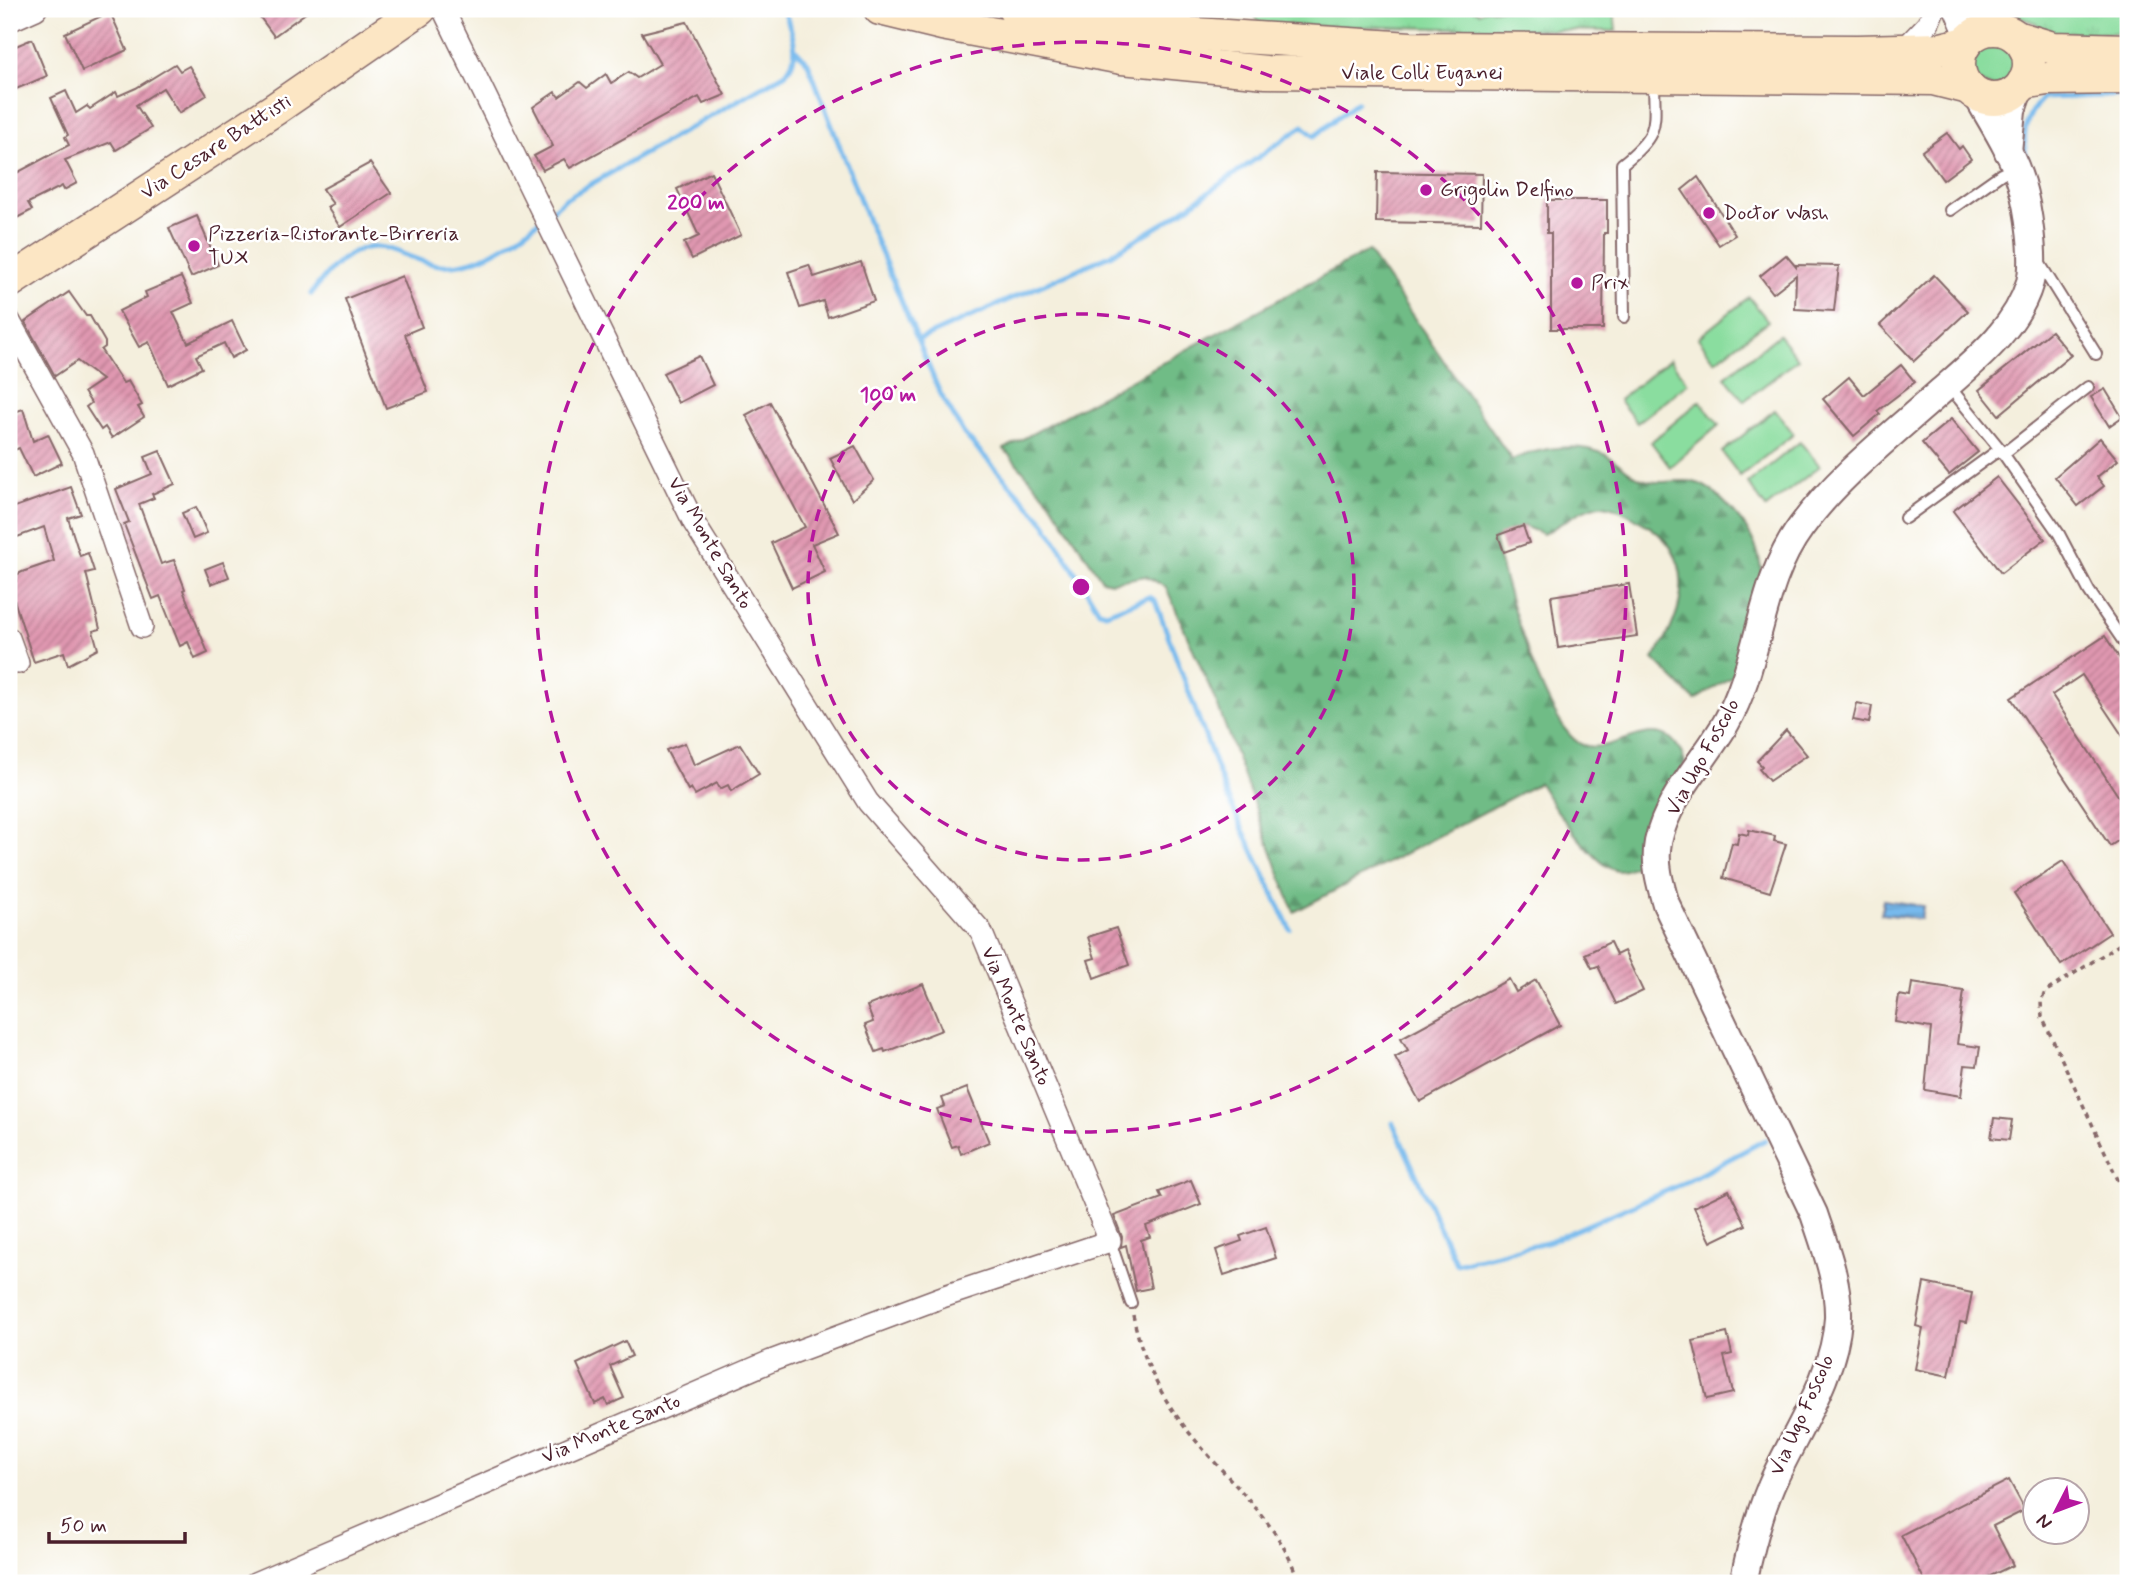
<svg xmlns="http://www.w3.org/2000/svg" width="2137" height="1592" viewBox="0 0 2137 1592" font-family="Mynerve,sans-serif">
  <defs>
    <pattern id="forest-firs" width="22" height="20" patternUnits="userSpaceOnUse" patternTransform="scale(1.75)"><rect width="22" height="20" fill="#6fbc86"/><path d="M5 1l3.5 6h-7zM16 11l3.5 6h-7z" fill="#5d986e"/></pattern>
    <pattern id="park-tufts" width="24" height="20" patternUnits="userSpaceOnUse" patternTransform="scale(1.75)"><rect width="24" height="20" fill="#8add9f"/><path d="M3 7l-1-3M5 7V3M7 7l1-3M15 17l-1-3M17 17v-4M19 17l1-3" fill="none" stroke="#79bd89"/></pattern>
    <pattern id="water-rules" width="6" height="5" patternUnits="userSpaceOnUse" patternTransform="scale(1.75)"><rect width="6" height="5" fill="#77baed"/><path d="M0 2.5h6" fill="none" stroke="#689fcb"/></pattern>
    <pattern id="building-hatch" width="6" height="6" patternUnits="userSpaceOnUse" patternTransform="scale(1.75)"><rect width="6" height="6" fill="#e098b1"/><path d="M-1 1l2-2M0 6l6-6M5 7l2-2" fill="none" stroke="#b87b90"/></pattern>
  </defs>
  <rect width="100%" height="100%" fill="#fff"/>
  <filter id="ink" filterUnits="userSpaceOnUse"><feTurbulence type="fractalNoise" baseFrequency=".0143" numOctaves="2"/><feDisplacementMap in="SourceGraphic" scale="14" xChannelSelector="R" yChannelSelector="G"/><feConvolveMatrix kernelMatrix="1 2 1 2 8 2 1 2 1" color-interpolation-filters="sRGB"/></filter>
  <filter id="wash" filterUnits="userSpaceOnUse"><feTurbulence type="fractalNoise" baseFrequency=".00686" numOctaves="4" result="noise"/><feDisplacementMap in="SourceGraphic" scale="28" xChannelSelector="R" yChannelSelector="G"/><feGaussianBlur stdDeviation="1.57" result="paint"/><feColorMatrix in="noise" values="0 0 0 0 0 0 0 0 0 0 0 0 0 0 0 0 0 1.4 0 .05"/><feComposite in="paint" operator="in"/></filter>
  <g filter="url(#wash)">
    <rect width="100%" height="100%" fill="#f4efdd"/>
    <g fill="#8add9f" stroke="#6a7e65" stroke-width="2">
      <circle cx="1994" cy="64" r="23"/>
      <polygon points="1749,297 1768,321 1715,361 1698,338"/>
      <polygon points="1779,335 1798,359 1744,401 1725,377"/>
      <polygon points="1670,359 1688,383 1637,423 1619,400"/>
      <polygon points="1700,401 1719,425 1670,467 1651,442"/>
      <polygon points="1775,410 1794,434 1740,476 1722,452"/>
      <polygon points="1800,442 1820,466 1766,508 1748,483"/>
    </g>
    <path fill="url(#forest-firs)" stroke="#5c6e58" stroke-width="2" d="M1368 251 1512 460C1539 448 1578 441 1606 455 1619 462 1628 474 1642 479 1661 487 1681 476 1700 484 1714 490 1726 503 1736 515 1781 567 1756 612 1740 671L1695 700 1653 659C1687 610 1699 553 1640 521 1629 515 1612 504 1600 505 1580 508 1561 525 1543 534L1523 526 1494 539C1503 578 1546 731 1583 745 1617 757 1665 701 1685 762L1650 859C1641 863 1628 871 1619 871 1597 870 1550 802 1539 783L1294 912 1217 704 1166 587 1146 576 1111 582 1102 580 1049 500 1004 449Z"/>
    <g fill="url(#park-tufts)" stroke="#6a7e65" stroke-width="2">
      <polygon points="1251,9 1475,9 1479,13 1486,9 1614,9 1616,31 1260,25"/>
      <polygon points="1996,9 2128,9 2128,33 2046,33 2036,23"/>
    </g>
    <polygon fill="url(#water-rules)" stroke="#606c8c" stroke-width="2" points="1883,900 1923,906 1921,919 1881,914"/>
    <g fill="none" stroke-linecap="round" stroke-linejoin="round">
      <g stroke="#77baed" stroke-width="5">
        <polyline points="796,50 808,63 868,221 939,391 964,434 1045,523 1099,611 1106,613 1149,597 1155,600 1227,796 1290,929"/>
        <path d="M2028 166C2022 139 2022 118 2043 98L2128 95"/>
        <path d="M548 214 565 199 786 73C803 52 791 33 784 9"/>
        <path d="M311 294C329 269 354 239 389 249 405 254 423 264 440 265 476 268 514 242 540 220"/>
        <polyline points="918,340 1110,255 1169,220 1303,126 1314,136 1357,102"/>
        <polyline points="1393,1123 1456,1264 1550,1241 1680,1185 1765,1140"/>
      </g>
    </g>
    <g id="blocks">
      <g fill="url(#building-hatch)">
        <polygon points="254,9 311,9 274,36"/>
        <polygon points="110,12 127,50 82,71 65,33"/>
        <polygon points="687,22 725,95 703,104 699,97 570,168 564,159 543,170 534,156 553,146 533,107 555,92 559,97 580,82 587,88 606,74 611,83 629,72 637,78 660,64 642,33"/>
        <polygon points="32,39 47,76 9,92 9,49"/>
        <polygon points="175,64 180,71 189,66 207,95 179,113 163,88 136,105 151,128 116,150 111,142 65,160 77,183 64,190 62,186 28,203 32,210 9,222 9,177 69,145 65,137 68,135 51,98 66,91 76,113 87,106 90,109 116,92 118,96 136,88"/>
        <polygon points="1947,133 1959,149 1962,146 1971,159 1943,180 1922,151"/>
        <polygon points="370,163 391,193 340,227 327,207 333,204 322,189"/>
        <polygon points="711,172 741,235 692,259 684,243 699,236 677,189"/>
        <polygon points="1377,172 1482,174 1481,224 1376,222"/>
        <polygon points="1698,177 1735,235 1719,245 1682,190"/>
        <polygon points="1547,200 1607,200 1607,233 1604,233 1603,329 1551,329 1551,233 1547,233"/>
        <polygon points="197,216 218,265 191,277 169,228"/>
        <polygon points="1786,255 1796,267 1796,265 1839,266 1834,311 1795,309 1796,275 1773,293 1760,276"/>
        <polygon points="861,262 874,301 828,317 823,301 800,308 788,272 809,265 814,277"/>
        <polygon points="1934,275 1968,311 1914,361 1880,325"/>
        <polygon points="402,276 422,327 405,334 428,392 386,408 345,299"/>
        <polygon points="181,277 193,303 173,312 188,343 232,321 246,350 231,358 224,343 196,356 202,368 168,385 149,342 139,347 119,311 147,297 145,292"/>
        <polygon points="69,292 86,316 90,316 105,342 105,347 101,350 123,383 128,381 142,405 138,407 144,417 112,438 105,427 101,430 86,407 91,403 84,392 102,380 77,361 55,376 25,322"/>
        <polygon points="2051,331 2071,355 1999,415 1979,390"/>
        <polygon points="699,356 713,385 678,403 663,373"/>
        <polygon points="1901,365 1915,382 1877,411 1880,414 1854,436 1823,399 1849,377 1864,395"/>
        <polygon points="2105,389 2122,417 2109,426 2091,397"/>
        <polygon points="770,402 839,533 812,544 825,572 792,588 771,543 805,527 746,415"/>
        <polygon points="23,409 33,441 48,434 62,463 33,477 19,448 12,451 9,442 9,414"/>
        <polygon points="1951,419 1978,452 1949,475 1922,443"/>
        <polygon points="2100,438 2118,460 2097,477 2104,486 2078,506 2055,477"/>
        <polygon points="855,446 874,480 852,500 830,458"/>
        <polygon points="160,451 175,484 152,494 154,498 139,504 161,564 174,560 185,589 183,590 208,653 195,659 188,642 180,646 160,596 153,599 124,524 129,522 116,489 152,474 145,457"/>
        <polygon points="1997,477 2045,539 2001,573 1953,511"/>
        <polygon points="71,487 81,514 68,518 80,556 88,553 94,571 86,573 100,629 93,631 98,649 68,665 64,652 34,662 9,584 16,581 14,576 22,572 54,561 44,527 9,540 9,509"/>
        <polygon points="196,507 207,533 193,539 182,513"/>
        <polygon points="1523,526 1529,543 1504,552 1498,535"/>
        <polygon points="223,562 229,577 211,584 205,569"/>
        <polygon points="1629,584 1637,636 1558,648 1551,596"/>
        <polygon points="2105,636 2128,671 2128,744 2082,675 2052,695 2128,811 2128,834 2110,846 2011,698"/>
        <polygon points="1857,703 1872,706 1869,723 1853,720"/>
        <polygon points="1786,730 1807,755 1769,781 1759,769 1762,766 1757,761"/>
        <polygon points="685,743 694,765 740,744 759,774 731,791 728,785 720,789 717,783 695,795 691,788 688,790 666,750"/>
        <polygon points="1749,830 1775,836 1774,841 1786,844 1770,892 1723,878 1732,843 1737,844 1739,833 1748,835"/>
        <polygon points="2063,861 2110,933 2061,965 2014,893"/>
        <polygon points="1116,928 1129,965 1094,978 1088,960 1095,958 1088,937"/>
        <polygon points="1610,942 1616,955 1624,951 1643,991 1616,1004 1598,966 1592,968 1585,954"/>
        <polygon points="1509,979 1516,992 1536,980 1560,1025 1420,1102 1395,1057 1408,1050 1401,1038"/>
        <polygon points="1912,983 1964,991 1957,1044 1980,1047 1977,1066 1965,1065 1961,1096 1925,1090 1931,1028 1895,1022 1899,995 1910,997"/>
        <polygon points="923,984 942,1030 885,1052 884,1049 876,1052 865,1025 873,1022 867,1006"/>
        <polygon points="967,1088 989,1142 961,1154 958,1145 952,1147 937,1109 945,1106 942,1098"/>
        <polygon points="1994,1118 2012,1120 2009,1140 1991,1138"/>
        <polygon points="1191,1180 1201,1204 1146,1226 1150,1237 1141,1240 1151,1288 1136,1291 1126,1245 1121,1247 1122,1237 1114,1216 1162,1198 1159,1192"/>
        <polygon points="1729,1190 1746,1225 1711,1242 1694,1207"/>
        <polygon points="1266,1227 1276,1258 1224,1275 1216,1250 1242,1241 1240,1236"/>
        <polygon points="1924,1283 1972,1293 1966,1323 1960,1322 1949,1376 1915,1369 1923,1328 1916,1326"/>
        <polygon points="1727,1333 1732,1354 1724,1356 1733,1393 1707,1399 1693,1341"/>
        <polygon points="625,1341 632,1356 610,1366 624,1398 608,1405 605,1399 595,1404 577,1364"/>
        <polygon points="2009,1480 2025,1510 1993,1526 2013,1565 1976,1583 1926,1583 1901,1535"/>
      </g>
    </g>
  </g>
  <g filter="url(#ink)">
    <use href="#blocks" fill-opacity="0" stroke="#866869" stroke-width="2"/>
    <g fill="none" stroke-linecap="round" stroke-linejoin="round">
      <defs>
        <g id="service">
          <polyline points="1950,210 2001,174 2015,168"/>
          <polyline points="2037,264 2040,264 2096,354"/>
          <path d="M1624 317 1622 164C1662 132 1654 126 1654 78"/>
          <polyline points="1948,385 2000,449 2059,534 2089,591 2128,648"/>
          <polyline points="2003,454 2088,387"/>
          <polyline points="1905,518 2000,449"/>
          <polyline points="1110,1241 1131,1303"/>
        </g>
        <g id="minor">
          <polyline points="1955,9 1968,40"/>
          <polyline points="1971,9 2000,30"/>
          <polyline points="9,21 36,9"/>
          <polyline points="1904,49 1928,24 1934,9"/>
          <polyline points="9,320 83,453 142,627"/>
          <polyline points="9,638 18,663"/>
          <polyline points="255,1583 771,1361 945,1296 1110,1241 981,931 868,802 694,523 443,9"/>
        </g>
        <g id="tertiary">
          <polyline points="2008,152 2012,110 2020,87"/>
          <path d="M1743 1583C1750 1550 1758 1517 1771 1486 1794 1433 1835 1377 1838 1318 1839 1283 1825 1247 1814 1214L1666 904C1660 884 1654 863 1658 842 1667 798 1704 761 1726 723 1761 661 1758 585 1801 527 1839 475 1893 434 1941 391 1975 361 2017 328 2030 282 2036 258 2028 207 2021 183 2012 152 1992 123 1976 94"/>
        </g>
        <g id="secondary">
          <polyline points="880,9 942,24 1122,58 1266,72 1933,79 1969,88"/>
          <polyline points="1014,9 1135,30 1411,48 1858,51 1941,49 1966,43"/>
          <circle cx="1994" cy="64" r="35"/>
          <polyline points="2016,37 2053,48 2128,50"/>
          <polyline points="2023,83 2047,79 2128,78"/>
          <polyline points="9,282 275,109 420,9"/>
        </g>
      </defs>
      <use href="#service" stroke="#866869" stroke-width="14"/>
      <use href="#minor" stroke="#866869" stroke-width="24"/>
      <use href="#tertiary" stroke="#866869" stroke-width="30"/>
      <use href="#secondary" stroke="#866869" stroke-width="35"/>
      <g stroke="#866869" stroke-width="3.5" stroke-dasharray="5 5" stroke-linecap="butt">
        <polyline points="2128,939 2045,992 2041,1002 2042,1017 2128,1201"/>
        <path d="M1133 1315C1142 1360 1162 1400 1192 1436 1230 1483 1281 1523 1299 1583"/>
      </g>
      <use href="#service" stroke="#fff" stroke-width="10"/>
      <use href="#minor" stroke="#fff" stroke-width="21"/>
      <use href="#tertiary" stroke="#fff" stroke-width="26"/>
      <use href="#secondary" stroke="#fce6c4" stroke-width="32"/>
    </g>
  </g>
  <g fill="none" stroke="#b5179e" stroke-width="3.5" stroke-dasharray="12 9">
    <circle cx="1081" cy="587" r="273"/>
    <circle cx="1081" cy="587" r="545"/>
  </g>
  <g fill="#b5179e" stroke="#fff" stroke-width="2.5">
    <circle cx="1426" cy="190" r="7"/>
    <circle cx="1709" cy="213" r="7"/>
    <circle cx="194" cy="246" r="7"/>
    <circle cx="1577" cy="283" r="7"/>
  </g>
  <g text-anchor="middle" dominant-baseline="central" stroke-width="5" stroke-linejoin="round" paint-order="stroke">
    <g font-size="21" fill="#4a1f2b" stroke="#fff">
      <text x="1422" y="73">Viale Colli Euganei</text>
      <text transform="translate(216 147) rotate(-33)">Via Cesare Battisti</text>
      <text transform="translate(710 543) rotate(60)">Via Monte Santo</text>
      <text transform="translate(1703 757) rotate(-61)">Via Ugo Foscolo</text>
      <text transform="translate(1016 1016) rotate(67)">Via Monte Santo</text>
      <text transform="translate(1802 1415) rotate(-66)">Via Ugo Foscolo</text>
      <text transform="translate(611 1429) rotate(-23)">Via Monte Santo</text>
    </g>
    <g font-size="21" fill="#4a1f2b" stroke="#fff" text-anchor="start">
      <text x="1440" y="190">Grigolin Delfino</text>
      <text x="1723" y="213">Doctor Wash</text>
      <text x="208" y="234">Pizzeria-Ristorante-Birreria<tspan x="208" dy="24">TUX</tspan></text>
      <text x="1591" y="283">Prix</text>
    </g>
  </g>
  <circle cx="1081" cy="587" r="10" fill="#b5179e" stroke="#fff" stroke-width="3.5"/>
  <g font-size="21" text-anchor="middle" font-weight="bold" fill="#b5179e" stroke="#fff" stroke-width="5" stroke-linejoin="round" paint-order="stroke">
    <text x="696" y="209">200 m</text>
    <text x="888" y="401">100 m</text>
  </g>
  <rect width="2137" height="1592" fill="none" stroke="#fff" stroke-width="35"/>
  <g transform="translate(2056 1511) rotate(228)"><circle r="33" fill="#ffffff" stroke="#b7a5aa" stroke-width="2"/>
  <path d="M0-5L12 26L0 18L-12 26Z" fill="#b5179e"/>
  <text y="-10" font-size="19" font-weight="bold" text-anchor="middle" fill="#4a1f2b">N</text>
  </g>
  <path d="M49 1532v10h136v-10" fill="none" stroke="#4a1f2b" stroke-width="3.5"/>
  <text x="60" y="1532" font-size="21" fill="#4a1f2b" stroke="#ffffff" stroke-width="5" paint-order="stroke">50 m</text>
</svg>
